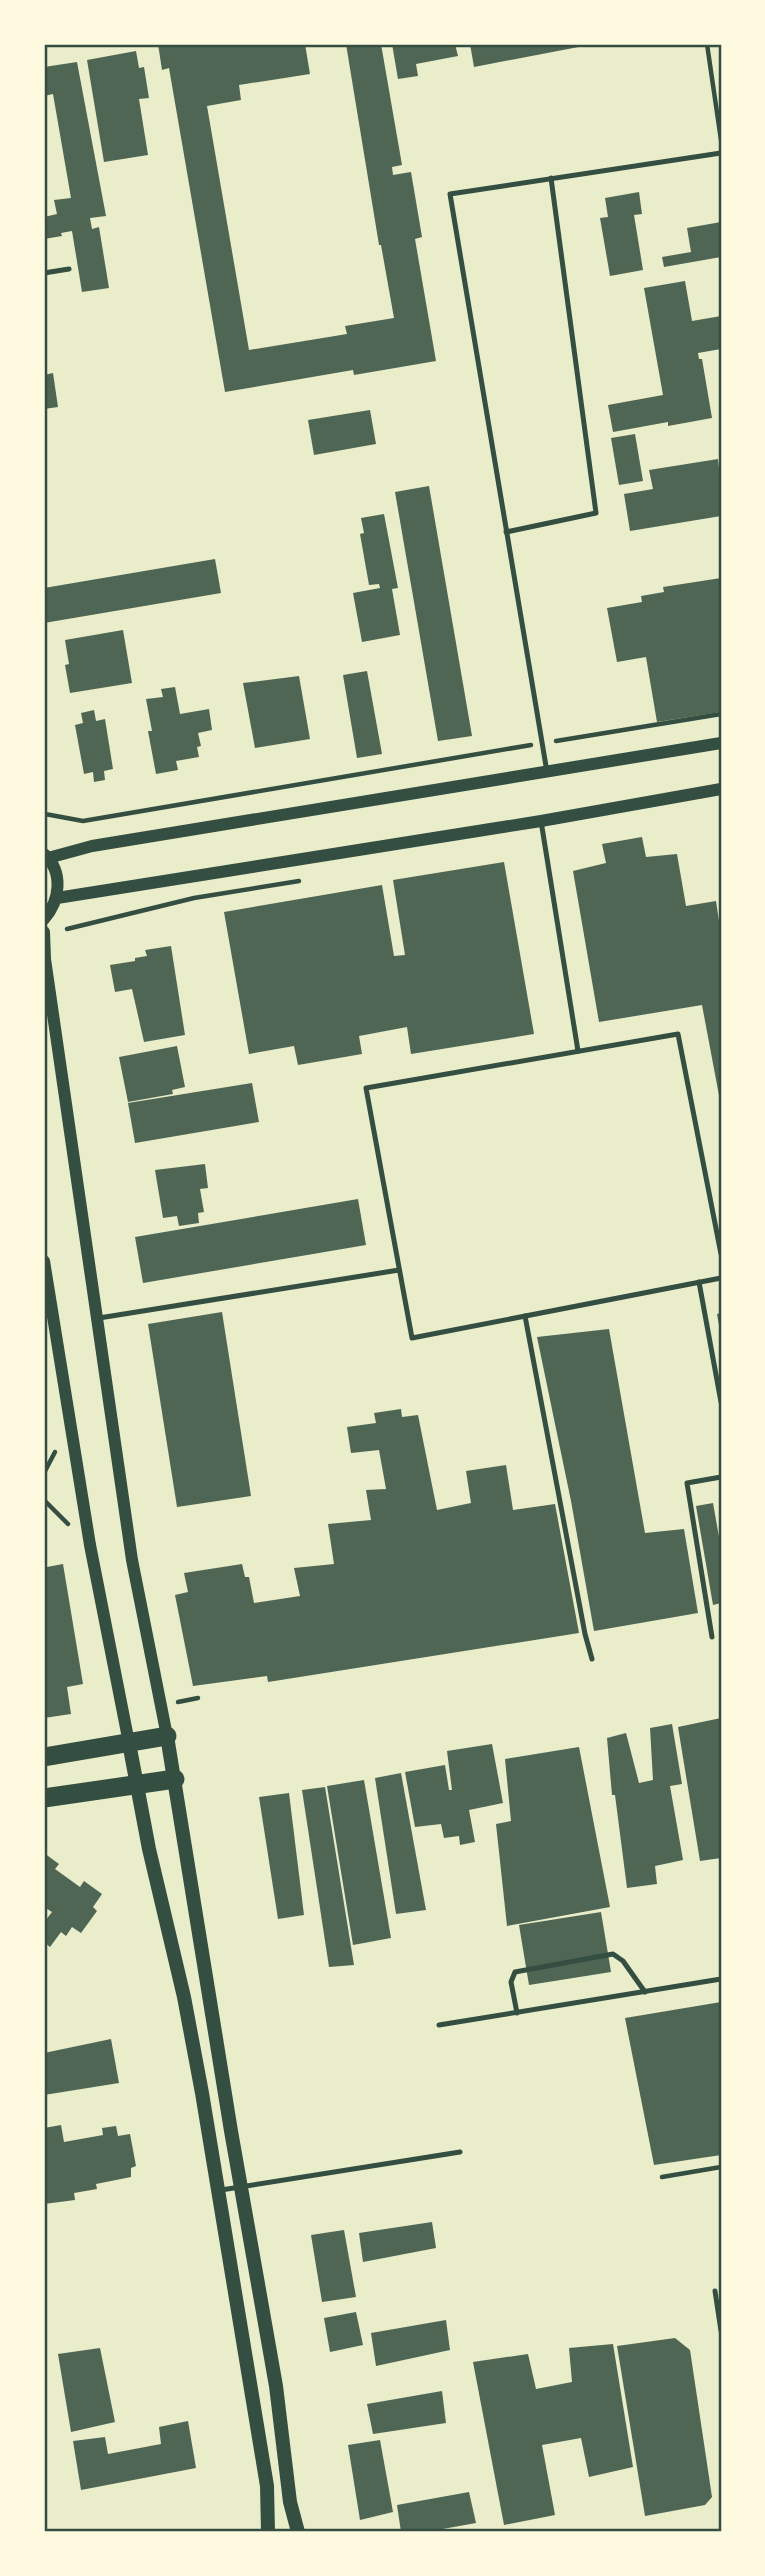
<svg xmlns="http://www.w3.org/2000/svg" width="765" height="2576" viewBox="0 0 765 2576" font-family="Cabin,sans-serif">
  <rect width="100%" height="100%" fill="#e9edc9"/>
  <g fill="#4f6655">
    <polygon points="158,44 305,44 310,74 239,85 241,100 207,106 249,350 347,334 345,326 394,318 381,245 379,245 346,44 381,44 402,165 392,167 393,175 411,172 422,237 415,239 436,361 354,375 353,370 225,392 169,68 162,70"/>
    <polygon points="392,44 455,44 458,56 416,64 418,76 398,79"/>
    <polygon points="470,44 589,44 589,45 474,67"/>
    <polygon points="136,51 139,68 144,67 149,98 139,99 148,155 104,162 87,60"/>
    <polygon points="77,62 106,216 90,218 92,229 99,227 109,288 82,292 72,231 61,233 62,236 44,239 44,217 57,214 54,200 71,198 53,94 44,96 44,67"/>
    <polygon points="639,192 642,214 634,215 643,270 610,276 600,218 608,217 605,198"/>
    <polygon points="721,222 721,257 664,267 662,257 691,252 687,228"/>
    <polygon points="685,281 692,321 721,316 721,349 698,353 699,359 702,359 712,418 668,426 668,422 613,432 608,405 663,395 644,288"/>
    <polygon points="53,373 58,407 44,409 44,375"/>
    <polygon points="370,410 376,444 314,455 308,420"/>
    <polygon points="635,434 643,481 619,485 611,438"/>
    <polygon points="718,459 719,468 721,467 721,516 630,531 624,494 653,489 649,470"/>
    <polygon points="429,486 472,736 438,741 395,492"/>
    <polygon points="384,514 398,588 392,589 400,635 362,642 353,593 380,588 379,584 369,585 360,534 364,533 361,518"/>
    <polygon points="215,559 221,593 44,623 44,588"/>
    <polygon points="721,578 721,712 657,722 646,657 617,662 607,608 642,602 641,596 664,592 663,587"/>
    <polygon points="123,630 132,683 70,693 65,665 69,664 65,640"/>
    <polygon points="367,671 382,754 357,758 343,675"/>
    <polygon points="299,676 310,739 255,748 243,683"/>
    <polygon points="175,687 180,714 209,709 212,730 198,733 201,746 197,747 199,757 176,761 178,770 156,774 148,731 152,731 146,699 163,697 161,689"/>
    <polygon points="94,710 96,721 105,719 113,769 104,771 105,780 94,782 93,772 84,774 75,725 83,723 81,713"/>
    <polygon points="642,837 646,857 677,854 686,906 716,901 719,921 721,921 721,1106 702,1005 599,1022 573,871 606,863 602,844"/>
    <polygon points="504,862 534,1034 411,1054 407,1027 359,1036 362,1054 298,1065 294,1046 249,1054 224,912 382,885 394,956 405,955 393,880"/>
    <polygon points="171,946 185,1035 144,1042 132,989 115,992 110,965 135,961 135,958 147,956 145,950"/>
    <polygon points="177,1046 185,1087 172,1090 173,1094 128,1102 119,1057"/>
    <polygon points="252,1083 259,1122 135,1143 128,1103"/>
    <polygon points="205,1164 208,1188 200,1189 204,1212 198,1213 199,1223 179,1226 177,1216 163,1218 155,1170"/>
    <polygon points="358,1199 366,1245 143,1283 135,1237"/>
    <polygon points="222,1312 251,1496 177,1507 148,1324"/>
    <polygon points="721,1313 721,1331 720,1331 717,1314"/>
    <polygon points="609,1329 645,1533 684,1529 698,1613 594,1631 571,1501 537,1337"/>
    <polygon points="401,1409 402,1417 418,1415 437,1510 471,1503 466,1471 506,1465 513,1510 555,1504 579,1633 268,1682 267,1676 193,1686 175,1595 188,1592 184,1573 242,1564 245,1577 249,1577 254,1603 300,1596 294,1568 334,1564 328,1524 371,1520 366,1490 386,1489 379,1450 351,1453 347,1427 376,1423 374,1413"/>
    <polygon points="713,1503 721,1548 721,1603 713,1605 696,1506"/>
    <polygon points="44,1557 47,1567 63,1564 83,1684 67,1687 71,1714 44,1718"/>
    <polygon points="721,1718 721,1858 700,1861 678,1727"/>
    <polygon points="672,1724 682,1784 670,1786 683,1860 655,1866 657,1884 627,1888 615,1795 612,1795 607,1738 626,1733 639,1783 653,1780 650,1728"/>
    <polygon points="492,1744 503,1803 469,1810 475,1842 460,1845 459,1836 444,1838 441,1824 415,1827 405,1772 445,1765 449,1790 452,1790 447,1751"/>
    <polygon points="579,1747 610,1907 507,1926 496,1824 511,1821 505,1759"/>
    <polygon points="401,1773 426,1910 396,1914 375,1778"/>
    <polygon points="364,1780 391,1938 353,1945 327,1786"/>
    <polygon points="325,1787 354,1965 329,1967 302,1790"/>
    <polygon points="289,1793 304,1915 278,1919 259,1797"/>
    <polygon points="44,1853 59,1864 55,1869 80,1887 84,1881 102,1894 93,1907 97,1911 81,1933 72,1927 66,1936 61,1932 50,1947 44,1942 44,1920 45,1921 52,1912 44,1907"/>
    <polygon points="601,1912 611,1972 529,1985 519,1925"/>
    <polygon points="721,2002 721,2155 654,2165 625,2018"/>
    <polygon points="111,2039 119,2083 44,2095 44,2053"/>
    <polygon points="61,2125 64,2142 103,2135 102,2128 116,2126 118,2136 130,2134 136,2166 131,2168 131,2177 96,2184 97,2189 74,2193 75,2200 44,2204 44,2128"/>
    <polygon points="432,2222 436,2248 363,2262 359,2233"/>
    <polygon points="344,2230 356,2297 322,2302 311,2235"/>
    <polygon points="356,2312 363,2345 330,2352 324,2318"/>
    <polygon points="446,2320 450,2350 376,2366 371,2333"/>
    <polygon points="675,2338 690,2350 712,2497 705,2505 645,2516 617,2346"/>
    <polygon points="613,2344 633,2467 589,2477 581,2438 542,2445 555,2515 504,2525 473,2362 528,2354 536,2389 572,2382 569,2348"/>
    <polygon points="100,2348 115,2422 71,2432 58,2354"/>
    <polygon points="442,2391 446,2423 373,2434 367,2404"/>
    <polygon points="188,2421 196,2468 81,2490 73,2441 105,2437 108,2454 161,2444 159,2427"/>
    <polygon points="380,2440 393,2512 360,2520 348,2445"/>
    <polygon points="469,2492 476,2523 426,2532 401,2532 397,2505"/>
  </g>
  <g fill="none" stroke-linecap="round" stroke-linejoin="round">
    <g stroke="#344e41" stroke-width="4.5">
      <polyline points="707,44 721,140"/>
      <polyline points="556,741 721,714"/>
      <polyline points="44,809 45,814 83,821 531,745"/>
      <polyline points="67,929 194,898 299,881"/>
      <polyline points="44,1473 55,1452"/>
      <polyline points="44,1500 68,1524"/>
      <polyline points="178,1702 198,1698"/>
      <polyline points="662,2177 721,2167"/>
    </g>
    <g stroke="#344e41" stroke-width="5">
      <polyline points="44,273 69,269"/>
      <polyline points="506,532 596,513 551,178"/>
      <polyline points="547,772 450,194 721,153"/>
      <polyline points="541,821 578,1051"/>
      <polyline points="721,1254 678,1034 366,1088 412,1338 721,1278"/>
      <polyline points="699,1282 721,1402"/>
      <polyline points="525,1316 585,1634 592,1659"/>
      <polyline points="99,1318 399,1270"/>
      <polyline points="712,1637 687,1483 721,1477"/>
      <polyline points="517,2013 511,1982 515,1972 613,1954 623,1961 645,1992"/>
      <polyline points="439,2025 721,1979"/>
      <polyline points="221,2190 460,2152"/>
      <polyline points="715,2291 721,2331"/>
    </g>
    <g stroke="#344e41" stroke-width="12">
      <polyline points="48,858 92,846 721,743"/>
      <polyline points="57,898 541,821 721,789"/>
      <path d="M44 919C60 901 64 872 44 854"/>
      <polyline points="44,932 45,959 132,1560 167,1736"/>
      <polyline points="44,1261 90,1545 129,1743"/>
    </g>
    <g stroke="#344e41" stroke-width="14">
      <polyline points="167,1736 231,2131 276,2386 290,2502 298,2532"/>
      <polyline points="129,1743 149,1849 184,1997 202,2093 267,2486 268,2532"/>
    </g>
    <g stroke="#344e41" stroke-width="19">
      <polyline points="44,1757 167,1736"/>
      <polyline points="44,1798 175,1779"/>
    </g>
  </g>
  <rect width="765" height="2576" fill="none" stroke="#fefae0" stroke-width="91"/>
  <rect x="46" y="46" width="674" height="2484" fill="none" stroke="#344e41" stroke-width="2.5"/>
</svg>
